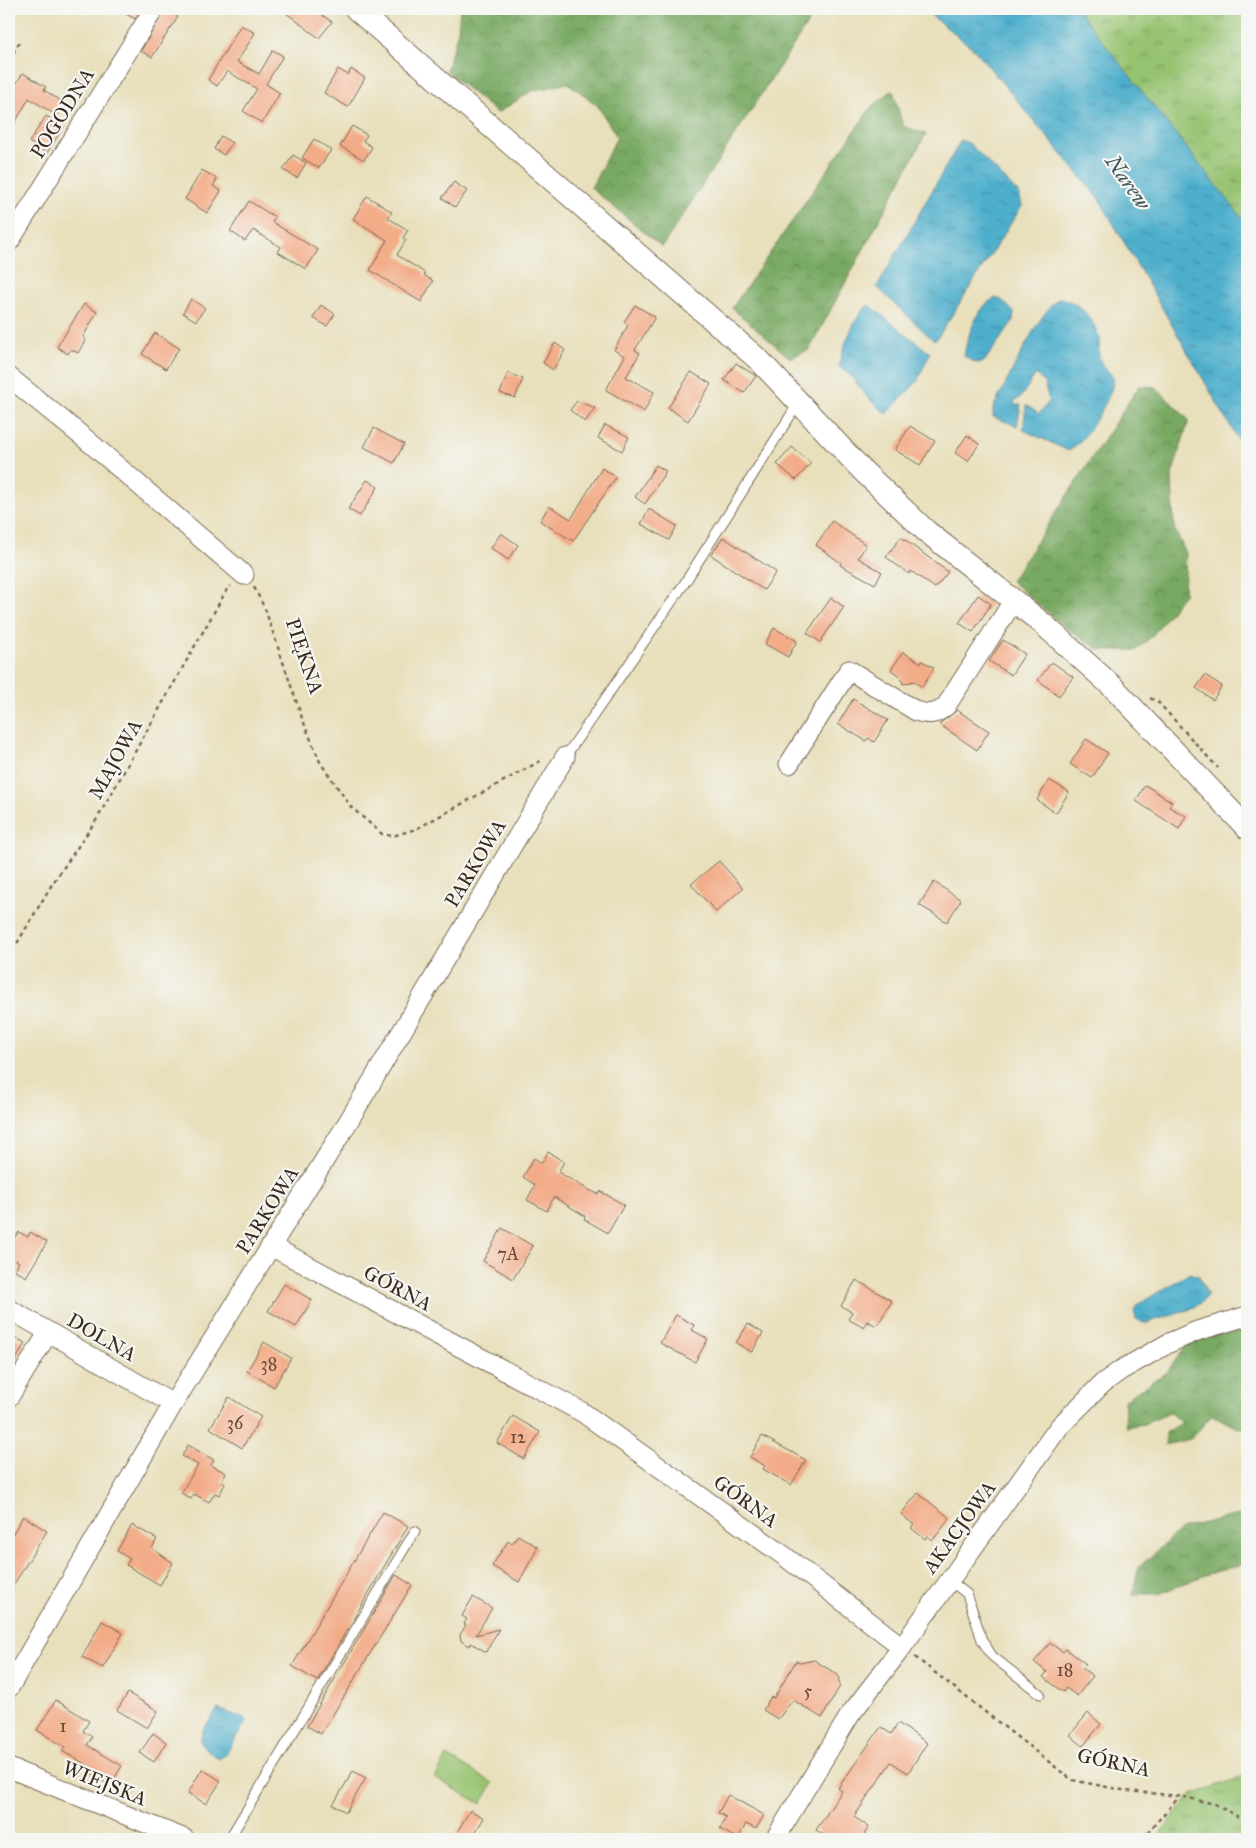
<svg xmlns="http://www.w3.org/2000/svg" width="1256" height="1848" viewBox="0 0 1256 1848" font-family="'IM FELL Great Primer',serif">
  <defs>
    <pattern id="forest-crowns" width="20" height="18" patternUnits="userSpaceOnUse" patternTransform="scale(1.25)"><rect width="20" height="18" fill="#78a962"/><path d="M2 6a3 3 0 1 1 6 0M12 15a3 3 0 1 1 6 0" fill="none" stroke="#648a50"/></pattern>
    <pattern id="park-tufts" width="24" height="20" patternUnits="userSpaceOnUse" patternTransform="scale(1.25)"><rect width="24" height="20" fill="#96c370"/><path d="M3 7l-1-3M5 7V3M7 7l1-3M15 17l-1-3M17 17v-4M19 17l1-3" fill="none" stroke="#7c9f5b"/></pattern>
    <pattern id="water-ripples" width="26" height="14" patternUnits="userSpaceOnUse" patternTransform="scale(1.25)"><rect width="26" height="14" fill="#4dafcc"/><path d="M2 4q2-2 4 0t4 0M15 11q2-2 4 0t4 0" fill="none" stroke="#418fa5"/></pattern>
  </defs>
  <rect width="100%" height="100%" fill="#f6f6f2"/>
  <filter id="ink" filterUnits="userSpaceOnUse"><feTurbulence type="fractalNoise" baseFrequency=".02" numOctaves="2"/><feDisplacementMap in="SourceGraphic" scale="10" xChannelSelector="R" yChannelSelector="G"/><feConvolveMatrix kernelMatrix="1 2 1 2 8 2 1 2 1" color-interpolation-filters="sRGB"/></filter>
  <filter id="wash" filterUnits="userSpaceOnUse"><feTurbulence type="fractalNoise" baseFrequency=".0096" numOctaves="4" result="noise"/><feDisplacementMap in="SourceGraphic" scale="20" xChannelSelector="R" yChannelSelector="G"/><feGaussianBlur stdDeviation="1.12" result="paint"/><feColorMatrix in="noise" values="0 0 0 0 0 0 0 0 0 0 0 0 0 0 0 0 0 1.4 0 .05"/><feComposite in="paint" operator="in"/></filter>
  <g filter="url(#wash)">
    <rect width="100%" height="100%" fill="#e8dfbb"/>
    <g fill="url(#forest-crowns)" stroke="#5a6a40">
      <polygon points="460,9 817,9 662,247 591,188 617,137 597,105 568,83 532,91 497,113 446,71 458,31"/>
      <polygon points="893,90 903,126 926,134 809,350 790,358 732,308 871,107"/>
      <polygon points="1139,386 1155,387 1189,420 1172,475 1174,528 1186,553 1184,594 1152,636 1137,650 1100,650 1066,628 1011,581"/>
      <polygon points="1226,1328 1247,1328 1247,1427 1238,1428 1212,1415 1191,1439 1165,1445 1166,1432 1182,1423 1170,1413 1144,1424 1126,1427 1124,1400 1167,1372 1185,1347"/>
      <polygon points="1238,1515 1247,1518 1247,1563 1205,1575 1159,1594 1133,1594 1138,1568 1182,1528"/>
    </g>
    <g fill="url(#park-tufts)" stroke="#687647">
      <polygon points="934,9 1247,9 1247,291"/>
      <polygon points="1247,1775 1247,1839 1155,1839 1192,1794"/>
    </g>
    <polygon fill="#96c370" stroke="#687647" points="447,1756 493,1783 481,1804 435,1778"/>
    <g fill="url(#water-ripples)" stroke="#446c75">
      <polygon points="923,9 1077,9 1243,219 1247,227 1247,455 1099,199 974,49"/>
      <polygon points="961,140 969,143 1020,195 1022,206 936,340 932,339 877,287"/>
      <path d="M996 298 1002 300 1014 312 1013 321 984 362 976 363 964 356C966 340 978 303 996 298Z"/>
      <path d="M1059 298C1077 300 1092 317 1098 334 1102 344 1095 352 1102 364 1105 370 1111 372 1114 379 1111 400 1086 440 1069 451L1023 430 1026 405 1039 414 1049 401 1044 383 1036 374 1020 398 1014 401 1015 405H1021L1017 426 993 417V408C1008 381 1037 314 1059 298Z"/>
      <path d="M869 305 930 353 917 382 886 414 866 396 852 377 839 367C840 353 857 310 869 305Z"/>
      <path d="M1190 1273 1199 1276 1208 1296C1193 1314 1168 1314 1148 1323H1144L1136 1319 1134 1311 1137 1305Z"/>
      <polygon points="218,1709 242,1717 246,1722 226,1754 219,1759 204,1747 200,1741 203,1730"/>
    </g>
    <g id="blocks">
      <g fill="#f3ac88">
        <polygon points="117,9 141,9 135,19"/>
        <polygon points="165,9 178,17 152,57 141,51"/>
        <polygon points="281,9 314,9 332,22 319,38"/>
        <polygon points="241,25 255,33 237,62 259,74 273,50 283,56 266,84 280,93 262,123 243,111 257,89 227,71 217,86 208,80"/>
        <polygon points="338,69 348,75 351,69 365,78 348,107 324,93"/>
        <polygon points="23,73 46,87 44,90 64,103 57,116 29,98 9,134 9,95"/>
        <polygon points="46,116 64,126 47,153 29,142"/>
        <polygon points="352,126 367,135 363,141 372,147 364,160 340,146"/>
        <polygon points="221,136 232,143 224,155 214,149"/>
        <polygon points="314,139 331,150 319,168 302,158"/>
        <polygon points="293,155 306,163 297,178 283,170"/>
        <polygon points="202,170 217,179 213,186 221,191 207,213 185,199"/>
        <polygon points="454,182 467,191 455,207 442,198"/>
        <polygon points="367,196 392,212 388,218 408,230 403,238 406,240 397,255 425,273 424,275 433,281 421,302 370,270 387,240 353,219"/>
        <polygon points="249,201 275,217 272,222 318,250 306,269 278,252 281,247 253,230 245,241 230,231"/>
        <polygon points="191,299 205,308 196,321 183,313"/>
        <polygon points="84,304 97,312 83,337 86,339 78,353 71,349 68,354 57,347"/>
        <polygon points="321,305 335,314 327,326 313,318"/>
        <polygon points="635,305 655,317 635,350 640,353 626,377 654,392 644,412 606,390 625,356 614,350 628,325 624,322"/>
        <polygon points="155,333 179,348 166,369 142,354"/>
        <polygon points="555,343 565,350 553,370 543,363"/>
        <polygon points="736,363 756,376 744,393 724,380"/>
        <polygon points="691,372 711,384 688,421 668,408"/>
        <polygon points="508,373 523,379 515,398 500,393"/>
        <polygon points="577,401 595,408 585,422 570,410"/>
        <polygon points="605,425 629,437 622,451 598,438"/>
        <polygon points="910,426 935,441 920,465 895,450"/>
        <polygon points="374,428 404,444 394,463 364,447"/>
        <polygon points="967,435 979,444 968,461 955,453"/>
        <polygon points="792,447 811,463 796,480 777,464"/>
        <polygon points="656,465 666,471 645,504 635,497"/>
        <polygon points="602,468 616,477 573,541 540,521 549,506 571,519"/>
        <polygon points="367,480 378,487 360,516 348,509"/>
        <polygon points="649,509 677,526 669,540 641,524"/>
        <polygon points="832,521 866,545 858,558 882,572 875,584 840,565 841,563 816,545"/>
        <polygon points="501,533 518,545 508,560 491,548"/>
        <polygon points="723,537 776,572 764,590 711,555"/>
        <polygon points="901,537 948,572 935,588 911,571 909,574 886,557"/>
        <polygon points="978,595 991,604 973,632 959,623"/>
        <polygon points="831,598 844,607 820,642 807,633"/>
        <polygon points="774,628 797,641 788,657 765,644"/>
        <polygon points="1003,640 1025,654 1011,675 989,661"/>
        <polygon points="903,652 921,663 922,661 934,668 922,687 914,681 903,684 900,676 891,670"/>
        <polygon points="1052,662 1073,677 1059,696 1038,680"/>
        <polygon points="1205,675 1222,686 1213,700 1196,688"/>
        <polygon points="853,699 888,720 874,742 868,738 866,741 838,724"/>
        <polygon points="957,710 989,731 977,750 939,724"/>
        <polygon points="1086,739 1108,753 1092,778 1070,764"/>
        <polygon points="1049,780 1069,792 1056,813 1037,800"/>
        <polygon points="1145,785 1172,802 1169,807 1186,816 1179,829 1136,801"/>
        <polygon points="719,861 743,888 716,912 691,884"/>
        <polygon points="934,882 961,900 947,922 919,905"/>
        <polygon points="548,1152 564,1162 558,1172 587,1189 598,1194 600,1191 624,1205 608,1233 584,1219 585,1216 554,1197 547,1211 527,1200 535,1185 523,1177 534,1158 542,1163"/>
        <polygon points="502,1228 533,1246 513,1279 483,1261"/>
        <polygon points="19,1232 28,1237 30,1232 47,1242 26,1277 15,1270 19,1262 9,1256 9,1245"/>
        <polygon points="856,1280 892,1301 877,1326 867,1321 864,1328 848,1319 852,1312 841,1306"/>
        <polygon points="284,1284 312,1300 296,1327 268,1311"/>
        <polygon points="676,1315 694,1325 692,1330 708,1339 695,1362 660,1343"/>
        <polygon points="748,1324 763,1333 752,1352 736,1343"/>
        <polygon points="9,1334 25,1343 9,1373"/>
        <polygon points="264,1342 291,1358 274,1387 247,1371"/>
        <polygon points="229,1397 261,1417 242,1448 210,1428"/>
        <polygon points="513,1416 540,1432 524,1459 497,1443"/>
        <polygon points="762,1436 806,1460 791,1485 763,1469 765,1466 750,1457"/>
        <polygon points="188,1445 214,1460 211,1465 226,1473 221,1481 225,1484 219,1495 215,1493 209,1502 194,1494 191,1499 181,1493 198,1465 182,1456"/>
        <polygon points="918,1493 950,1518 933,1540 927,1536 925,1539 911,1528 914,1525 901,1514"/>
        <polygon points="383,1512 408,1526 317,1681 292,1666"/>
        <polygon points="23,1516 47,1531 9,1592 9,1540"/>
        <polygon points="132,1525 157,1539 152,1548 173,1563 160,1585 126,1565 130,1559 117,1551"/>
        <polygon points="518,1535 538,1547 519,1582 492,1566 508,1541 512,1544"/>
        <polygon points="396,1575 412,1585 321,1734 307,1726"/>
        <polygon points="473,1597 492,1608 476,1635 499,1629 486,1652 471,1643 470,1646 461,1641 460,1635 466,1625 464,1624 467,1619 462,1616"/>
        <polygon points="102,1621 123,1633 103,1668 82,1657"/>
        <polygon points="1050,1643 1063,1652 1066,1649 1086,1664 1082,1668 1093,1676 1077,1696 1066,1688 1063,1692 1043,1677 1047,1672 1034,1662"/>
        <polygon points="814,1660 838,1675 840,1686 822,1718 793,1700 778,1719 763,1710 771,1697 774,1698 796,1661 800,1663"/>
        <polygon points="128,1693 158,1711 147,1728 117,1710"/>
        <polygon points="56,1700 89,1721 83,1731 92,1737 87,1745 122,1766 110,1785 89,1772 92,1768 62,1751 65,1747 37,1730"/>
        <polygon points="1088,1713 1101,1724 1083,1746 1070,1735"/>
        <polygon points="898,1723 927,1743 908,1773 891,1762 854,1817 869,1827 861,1839 831,1839 816,1830 842,1791 838,1788 881,1727 891,1734"/>
        <polygon points="153,1733 166,1742 154,1762 140,1753"/>
        <polygon points="202,1769 221,1781 206,1804 188,1793"/>
        <polygon points="353,1771 366,1778 346,1812 333,1805"/>
        <polygon points="728,1795 764,1815 756,1829 746,1824 738,1839 720,1829 726,1817 718,1813"/>
        <polygon points="470,1810 484,1818 471,1839 464,1839 456,1834"/>
      </g>
    </g>
  </g>
  <g filter="url(#ink)">
    <use href="#blocks" fill-opacity="0" stroke="#786955" stroke-width="1"/>
    <g fill="none" stroke-linecap="round" stroke-linejoin="round">
      <defs>
        <g id="service">
          <polyline points="565,757 684,584 799,402"/>
          <polyline points="949,1580 967,1594 982,1640 992,1656 1040,1694"/>
          <polyline points="229,1839 415,1531"/>
        </g>
        <g id="minor">
          <polyline points="9,242 154,9"/>
          <polyline points="9,377 88,441 244,575"/>
          <path d="M789 764 849 670 916 711C928 715 936 715 946 706L1014 600"/>
          <polyline points="271,1246 582,1412 783,1555 902,1647"/>
          <polyline points="9,1309 173,1404"/>
          <polyline points="9,1397 48,1333"/>
          <polyline points="9,1688 173,1404 345,1127 565,757"/>
          <polyline points="9,1768 185,1839"/>
          <polyline points="775,1839 850,1715 902,1647 1059,1427 1103,1383 1121,1370 1169,1343 1197,1331 1247,1316"/>
        </g>
        <polyline id="tertiary" points="356,9 760,361 862,470 926,531 1042,623 1113,687 1247,828"/>
      </defs>
      <use href="#service" stroke="#786955" stroke-width="11"/>
      <use href="#minor" stroke="#786955" stroke-width="21"/>
      <use href="#tertiary" stroke="#786955" stroke-width="24"/>
      <g stroke="#786955" stroke-width="2.5" stroke-dasharray="4 4" stroke-linecap="butt">
        <polyline points="9,60 20,41"/>
        <polyline points="254,587 265,609 302,718 320,762 351,807 382,834 393,836 416,829 544,759"/>
        <polyline points="1150,698 1158,702 1218,768"/>
        <polyline points="9,957 51,886 97,819 226,591 231,586"/>
        <polyline points="915,1657 1072,1780 1127,1791 1180,1796 1215,1804 1247,1822"/>
        <polyline points="1142,1839 1180,1796"/>
      </g>
      <use href="#service" stroke="#fff" stroke-width="9"/>
      <use href="#minor" stroke="#fff" stroke-width="19"/>
      <use href="#tertiary" stroke="#fff" stroke-width="22"/>
    </g>
  </g>
  <g text-anchor="middle" dominant-baseline="central" stroke-width="4.5" stroke-linejoin="round" paint-order="stroke">
    <g font-size="18" fill="#694a38">
      <text x="508" y="1254">7A</text>
      <text x="269" y="1364">38</text>
      <text x="235" y="1423">36</text>
      <text x="518" y="1437">12</text>
      <text x="1065" y="1670">18</text>
      <text x="808" y="1691">5</text>
      <text x="63" y="1726">1</text>
    </g>
    <g font-size="20" fill="#3b2a1e" stroke="#f6f6f2">
      <text transform="translate(62 113) rotate(-58)">POGODNA</text>
      <text transform="translate(305 656) rotate(71)">PIĘKNA</text>
      <text transform="translate(115 759) rotate(-61)">MAJOWA</text>
      <text transform="translate(475 863) rotate(-59)">PARKOWA</text>
      <text transform="translate(267 1210) rotate(-58)">PARKOWA</text>
      <text transform="translate(398 1288) rotate(28)">GÓRNA</text>
      <text transform="translate(102 1337) rotate(30)">DOLNA</text>
      <text transform="translate(746 1501) rotate(36)">GÓRNA</text>
      <text transform="translate(959 1527) rotate(-54)">AKACJOWA</text>
      <text transform="translate(1114 1762) rotate(12)">GÓRNA</text>
      <text transform="translate(105 1783) rotate(22)">WIEJSKA</text>
    </g>
    <g font-size="21" font-style="italic" fill="#41595b" stroke="#f6f6f2">
      <text transform="translate(1128 182) rotate(55)">Narew</text>
    </g>
  </g>
  <rect width="1256" height="1848" fill="none" stroke="#f6f6f2" stroke-width="30"/>
</svg>
